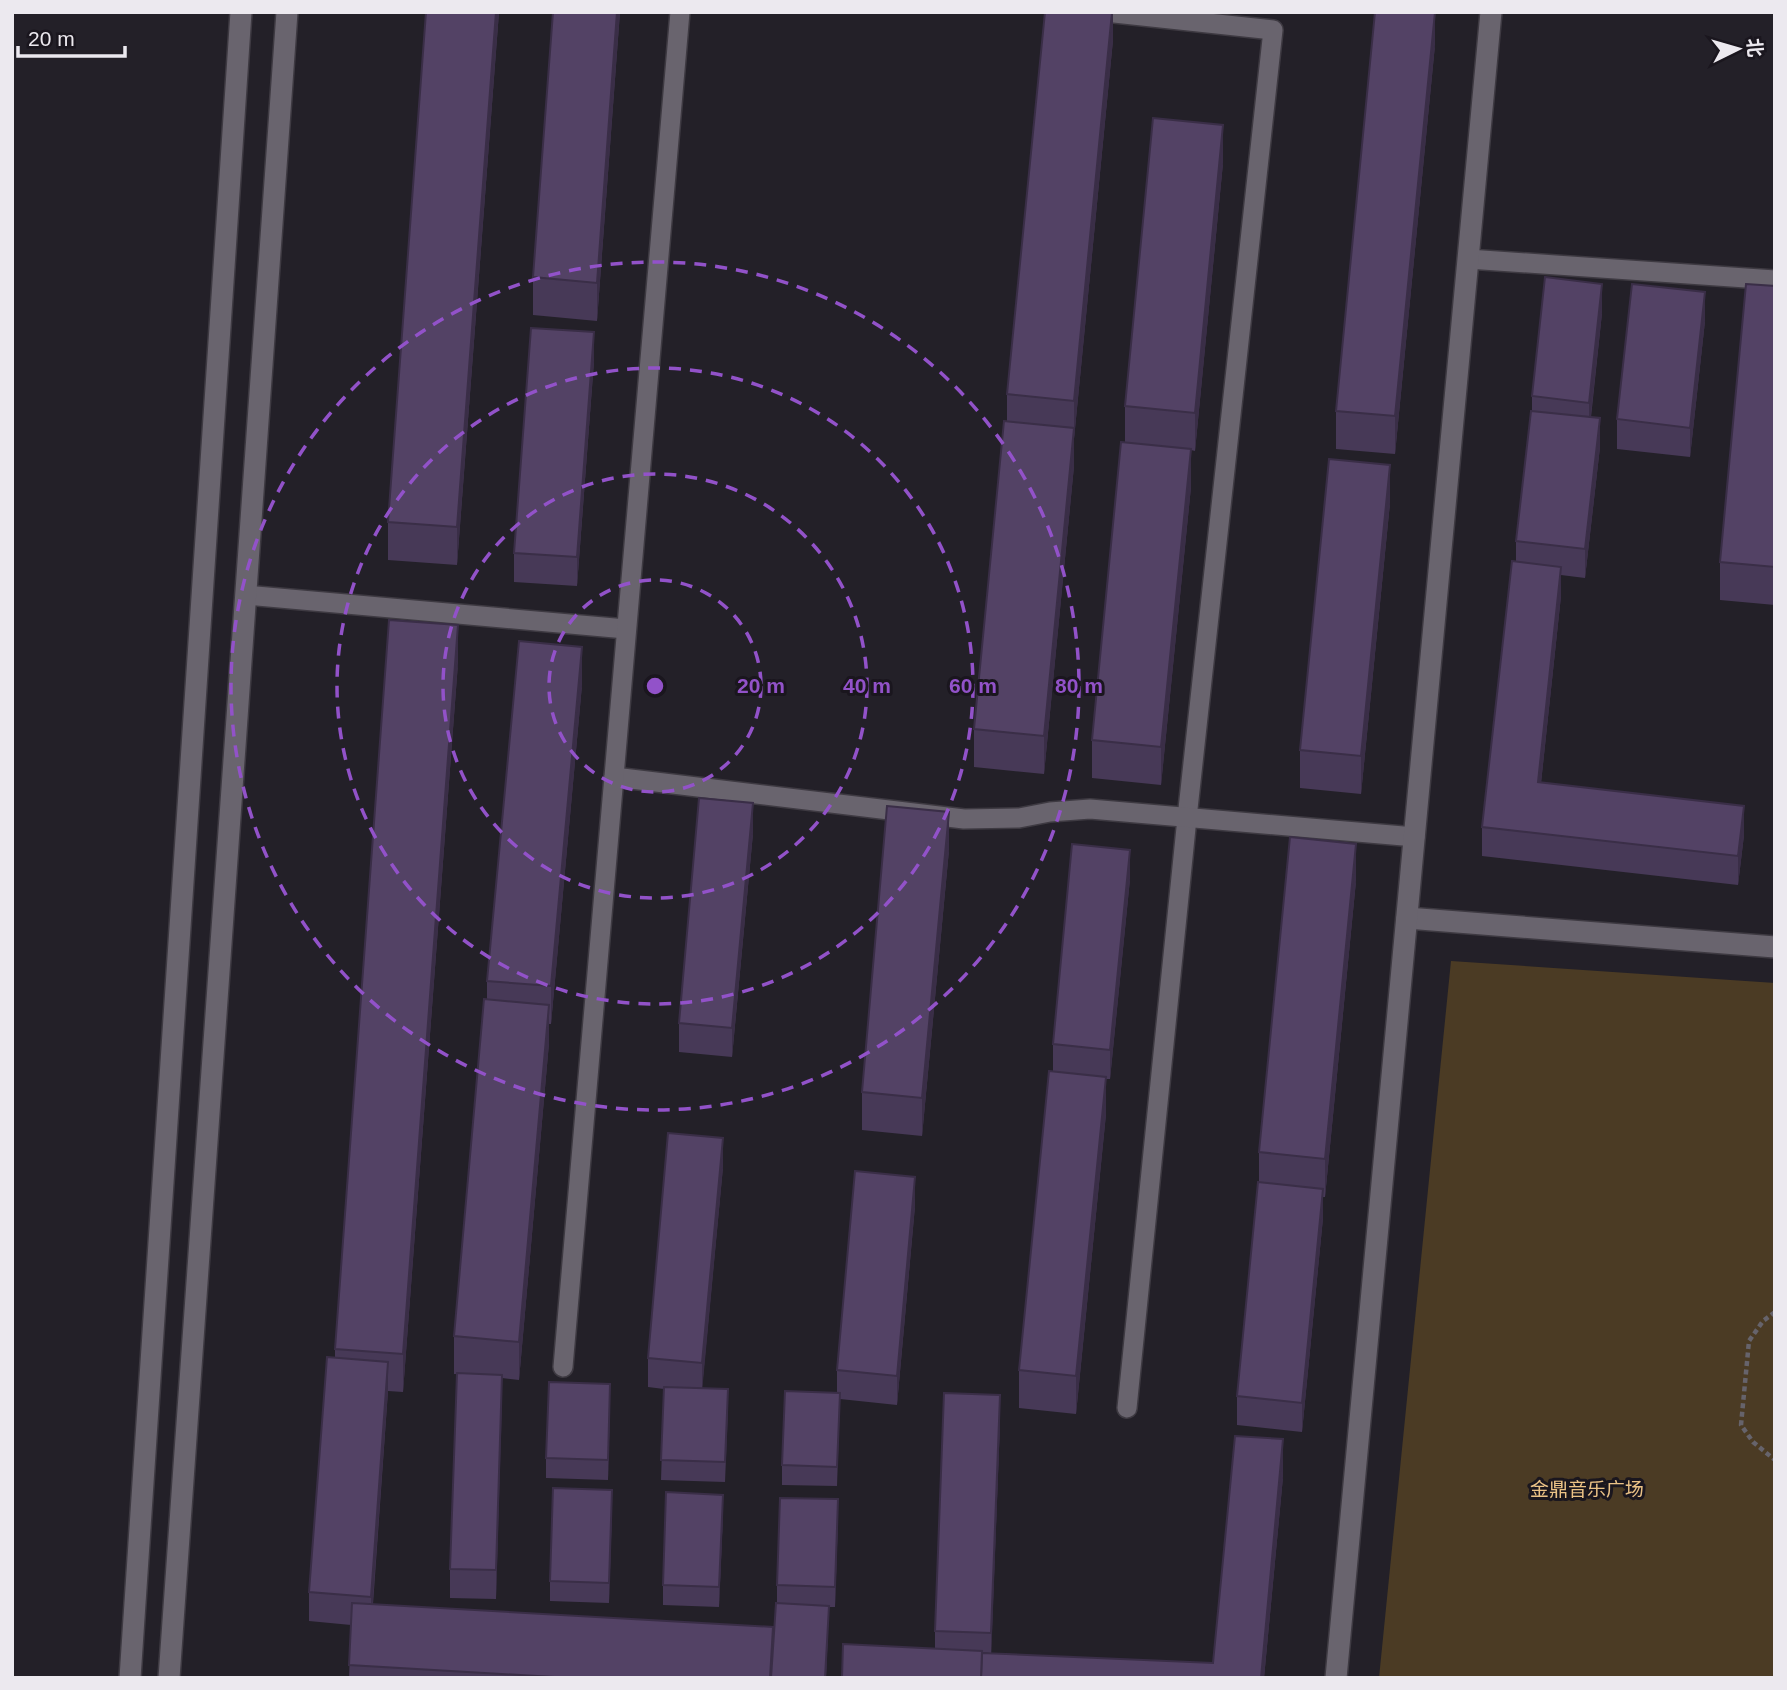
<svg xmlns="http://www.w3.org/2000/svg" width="1787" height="1690" viewBox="0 0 1787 1690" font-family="Arial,'Noto Sans SC',sans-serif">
  <rect width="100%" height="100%" fill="#232028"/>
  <polygon fill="#4b3b24" points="1451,961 1775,983 1775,1678 1379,1678"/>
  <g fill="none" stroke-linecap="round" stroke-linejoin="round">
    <defs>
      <g id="service">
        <polyline points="1105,12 1273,30 1187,818 1127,1408"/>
        <polyline points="1468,259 1775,280"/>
        <polyline points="246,595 626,629"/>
        <polyline points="614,777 964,819 1019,818 1050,812 1090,809 1415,837"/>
        <polyline points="563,1367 680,12"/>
      </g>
      <g id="minor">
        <polyline points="1407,918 1775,947"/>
        <polyline points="1336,1678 1491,12"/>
      </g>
      <g id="tertiary">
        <polyline points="130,1678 241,12"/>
        <polyline points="169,1678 287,12"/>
      </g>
    </defs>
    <use href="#service" stroke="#3e3a42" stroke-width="22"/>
    <use href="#minor" stroke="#3e3a42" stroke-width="24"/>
    <use href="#tertiary" stroke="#3e3a42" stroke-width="24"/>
    <polyline stroke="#66636b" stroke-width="4.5" stroke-dasharray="5 3.5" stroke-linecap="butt" points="1775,1312 1763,1321 1749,1341 1741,1425 1753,1442 1775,1460"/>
    <use href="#service" stroke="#69646e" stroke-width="19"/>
    <use href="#minor" stroke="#69646e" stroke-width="21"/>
    <use href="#tertiary" stroke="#69646e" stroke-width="21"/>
  </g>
  <g fill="#473957">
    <polygon points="426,12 499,12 457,565 388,560 388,522"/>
    <polygon points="620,12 597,321 533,315 533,277"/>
    <polygon points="1113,12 1113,40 1074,439 1074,466 1044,774 974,767 974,729 1007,421 1007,394"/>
    <polygon points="1435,45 1395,454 1336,449 1336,411"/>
    <polygon points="1223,163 1195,451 1191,450 1191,487 1161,785 1092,778 1092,740 1125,443 1125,406"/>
    <polygon points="1775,286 1775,605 1720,600 1720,562"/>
    <polygon points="1602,313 1591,417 1600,447 1585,578 1561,575 1561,596 1541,783 1744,835 1738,885 1482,856 1482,827 1516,562 1516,541 1532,411 1532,396"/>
    <polygon points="1705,321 1690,457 1617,449 1617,419"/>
    <polygon points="594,361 577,586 514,582 514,553"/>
    <polygon points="1390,503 1361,794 1300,788 1300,750"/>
    <polygon points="458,663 403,1392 388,1391 373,1604 773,1649 777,1603 777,1585 838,1519 835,1607 829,1607 826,1678 349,1678 351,1625 309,1621 309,1592 335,1358 335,1349"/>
    <polygon points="582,685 551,1024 549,1024 549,1043 519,1380 502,1378 496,1599 450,1598 450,1569 457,1374 454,1374 454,1336 487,999 487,981"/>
    <polygon points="753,833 732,1057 679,1052 679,1023"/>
    <polygon points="949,850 922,1136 862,1130 862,1092"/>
    <polygon points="1130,879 1110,1079 1106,1079 1106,1114 1076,1414 1019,1408 1019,1370 1053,1071 1053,1044"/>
    <polygon points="1356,881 1325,1197 1323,1197 1323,1218 1302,1432 1237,1425 1237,1396 1259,1182 1259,1152"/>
    <polygon points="723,1167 702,1388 728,1409 725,1482 661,1480 664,1389 648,1387 648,1358"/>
    <polygon points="915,1206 897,1405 840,1399 837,1486 782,1485 782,1465 837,1393 837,1370"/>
    <polygon points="610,1404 608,1480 546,1478 546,1458"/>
    <polygon points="1000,1424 991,1653 1213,1663 1283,1477 1264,1678 935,1648 935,1631"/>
    <polygon points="612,1509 609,1603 550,1601 550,1581"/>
    <polygon points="723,1514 719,1607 663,1605 663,1585"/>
  </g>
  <g fill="#3a2e47">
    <polygon points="496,12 499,12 457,565 457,527"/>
    <polygon points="617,12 620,12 597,321 597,283"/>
    <polygon points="1112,12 1113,12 1113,40 1074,439 1074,401"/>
    <polygon points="1435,12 1435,45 1395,454 1395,416"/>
    <polygon points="1223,125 1223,163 1195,451 1195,413"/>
    <polygon points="1602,284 1602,313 1589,432 1589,403"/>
    <polygon points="1705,292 1705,321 1690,457 1690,428"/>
    <polygon points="594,332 594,361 577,586 577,557"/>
    <polygon points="1600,418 1600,447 1585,578 1585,549"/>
    <polygon points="1074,428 1074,466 1044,774 1044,736"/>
    <polygon points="1191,449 1191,487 1161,785 1161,747"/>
    <polygon points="1390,465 1390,503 1361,794 1361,756"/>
    <polygon points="1561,567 1561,596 1538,811 1538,782"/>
    <polygon points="458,625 458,663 403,1392 403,1354"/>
    <polygon points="582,647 582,685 551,1024 551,986"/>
    <polygon points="753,803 753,833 732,1057 732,1028"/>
    <polygon points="1744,806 1744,835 1738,885 1738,856"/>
    <polygon points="949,812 949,850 922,1136 922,1098"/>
    <polygon points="1356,844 1356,881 1325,1197 1325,1159"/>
    <polygon points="1130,850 1130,879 1110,1079 1110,1050"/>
    <polygon points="549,1005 549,1043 519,1380 519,1342"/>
    <polygon points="1106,1077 1106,1114 1076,1414 1076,1376"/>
    <polygon points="723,1138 723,1167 702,1392 702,1363"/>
    <polygon points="915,1177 915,1206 897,1405 897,1376"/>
    <polygon points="1323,1189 1323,1218 1302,1432 1302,1403"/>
    <polygon points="388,1362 388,1391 371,1626 371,1597"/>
    <polygon points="502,1375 502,1404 496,1599 496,1570"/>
    <polygon points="610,1384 610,1404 608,1480 608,1460"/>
    <polygon points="1000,1395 1000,1424 991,1662 991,1633"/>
    <polygon points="1283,1439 1283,1477 1264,1678 1261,1678"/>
    <polygon points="612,1490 612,1509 609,1603 609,1583"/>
    <polygon points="723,1495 723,1514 719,1607 719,1587"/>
    <polygon points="838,1499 838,1519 835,1607 835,1587"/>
    <polygon points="829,1606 826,1678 825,1678"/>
  </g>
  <g fill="#534265" stroke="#3a2e47" stroke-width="2">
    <polygon points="426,12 496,12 457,527 388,522"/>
    <polygon points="553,12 617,12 597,283 533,277"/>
    <polygon points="1045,12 1112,12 1074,401 1007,394"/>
    <polygon points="1375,12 1435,12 1395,416 1336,411"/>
    <polygon points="1153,118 1223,125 1195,413 1125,406"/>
    <polygon points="1545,277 1602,284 1589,403 1532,396"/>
    <polygon points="1632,284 1705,292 1690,428 1617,419"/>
    <polygon points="1746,284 1775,286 1775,567 1720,562"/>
    <polygon points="531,328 594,332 577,557 514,553"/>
    <polygon points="1531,411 1600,418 1585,549 1516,541"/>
    <polygon points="1004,421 1074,428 1044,736 974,729"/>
    <polygon points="1121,442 1191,449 1161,747 1092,740"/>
    <polygon points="1329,459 1390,465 1361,756 1300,750"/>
    <polygon points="1512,561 1561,567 1538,782 1744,806 1738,856 1482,827"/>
    <polygon points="389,620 458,625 403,1354 335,1349"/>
    <polygon points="519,641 582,647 551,986 487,981"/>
    <polygon points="699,798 753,803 732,1028 679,1023"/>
    <polygon points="887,806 949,812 922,1098 862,1092"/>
    <polygon points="1290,837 1356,844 1325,1159 1259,1152"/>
    <polygon points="1072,844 1130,850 1110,1050 1053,1044"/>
    <polygon points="484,999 549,1005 519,1342 454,1336"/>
    <polygon points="1049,1071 1106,1077 1076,1376 1019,1370"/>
    <polygon points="668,1133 723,1138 702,1363 648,1358"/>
    <polygon points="855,1171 915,1177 897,1376 837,1370"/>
    <polygon points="1258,1182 1323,1189 1302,1403 1237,1396"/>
    <polygon points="327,1357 388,1362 371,1597 309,1592"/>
    <polygon points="457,1373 502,1375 496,1570 450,1569"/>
    <polygon points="549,1382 610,1384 608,1460 546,1458"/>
    <polygon points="664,1387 728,1389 725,1462 661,1460"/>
    <polygon points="785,1391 840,1393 837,1467 782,1465"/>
    <polygon points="944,1393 1000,1395 991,1633 935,1631"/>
    <polygon points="1235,1436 1283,1439 1261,1678 981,1678 982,1653 1213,1663"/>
    <polygon points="553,1488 612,1490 609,1583 550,1581"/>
    <polygon points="666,1492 723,1495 719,1587 663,1585"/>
    <polygon points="780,1498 838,1499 835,1587 777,1585"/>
    <polygon points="352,1603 773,1627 770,1678 571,1678 349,1665"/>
    <polygon points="776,1603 829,1606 825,1678 771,1678"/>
    <polygon points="843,1644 982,1651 981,1678 842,1678"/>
  </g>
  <g fill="none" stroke="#9252c9" stroke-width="3.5" stroke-dasharray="12 9">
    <circle cx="655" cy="686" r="106"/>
    <circle cx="655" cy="686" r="212"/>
    <circle cx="655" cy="686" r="318"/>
    <circle cx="655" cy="686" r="424"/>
  </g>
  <g text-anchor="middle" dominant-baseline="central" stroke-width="6" stroke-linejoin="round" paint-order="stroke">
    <g font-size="19" fill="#ebc286" stroke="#1a161e">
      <text x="1587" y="1489">金鼎音乐广场</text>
    </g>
  </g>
  <circle cx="655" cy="686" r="10" fill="#9252c9" stroke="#1a161e" stroke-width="3.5"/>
  <g font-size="21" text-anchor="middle" font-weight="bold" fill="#9252c9" stroke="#1a161e" stroke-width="6" stroke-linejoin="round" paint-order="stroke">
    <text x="761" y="693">20 m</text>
    <text x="867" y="693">40 m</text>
    <text x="973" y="693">60 m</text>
    <text x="1079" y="693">80 m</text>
  </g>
  <rect width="1787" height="1690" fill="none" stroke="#ece9ef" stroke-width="28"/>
  <g transform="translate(1738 49) rotate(85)" stroke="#1a161e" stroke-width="5" paint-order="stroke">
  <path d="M0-5L12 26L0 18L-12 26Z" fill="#ece9ef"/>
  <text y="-10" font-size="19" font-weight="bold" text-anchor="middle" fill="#ece9ef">北</text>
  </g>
  <path d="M18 46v10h107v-10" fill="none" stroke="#ece9ef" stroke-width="3.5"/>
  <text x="28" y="46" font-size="21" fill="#ece9ef" stroke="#1a161e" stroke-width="5" paint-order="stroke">20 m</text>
</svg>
